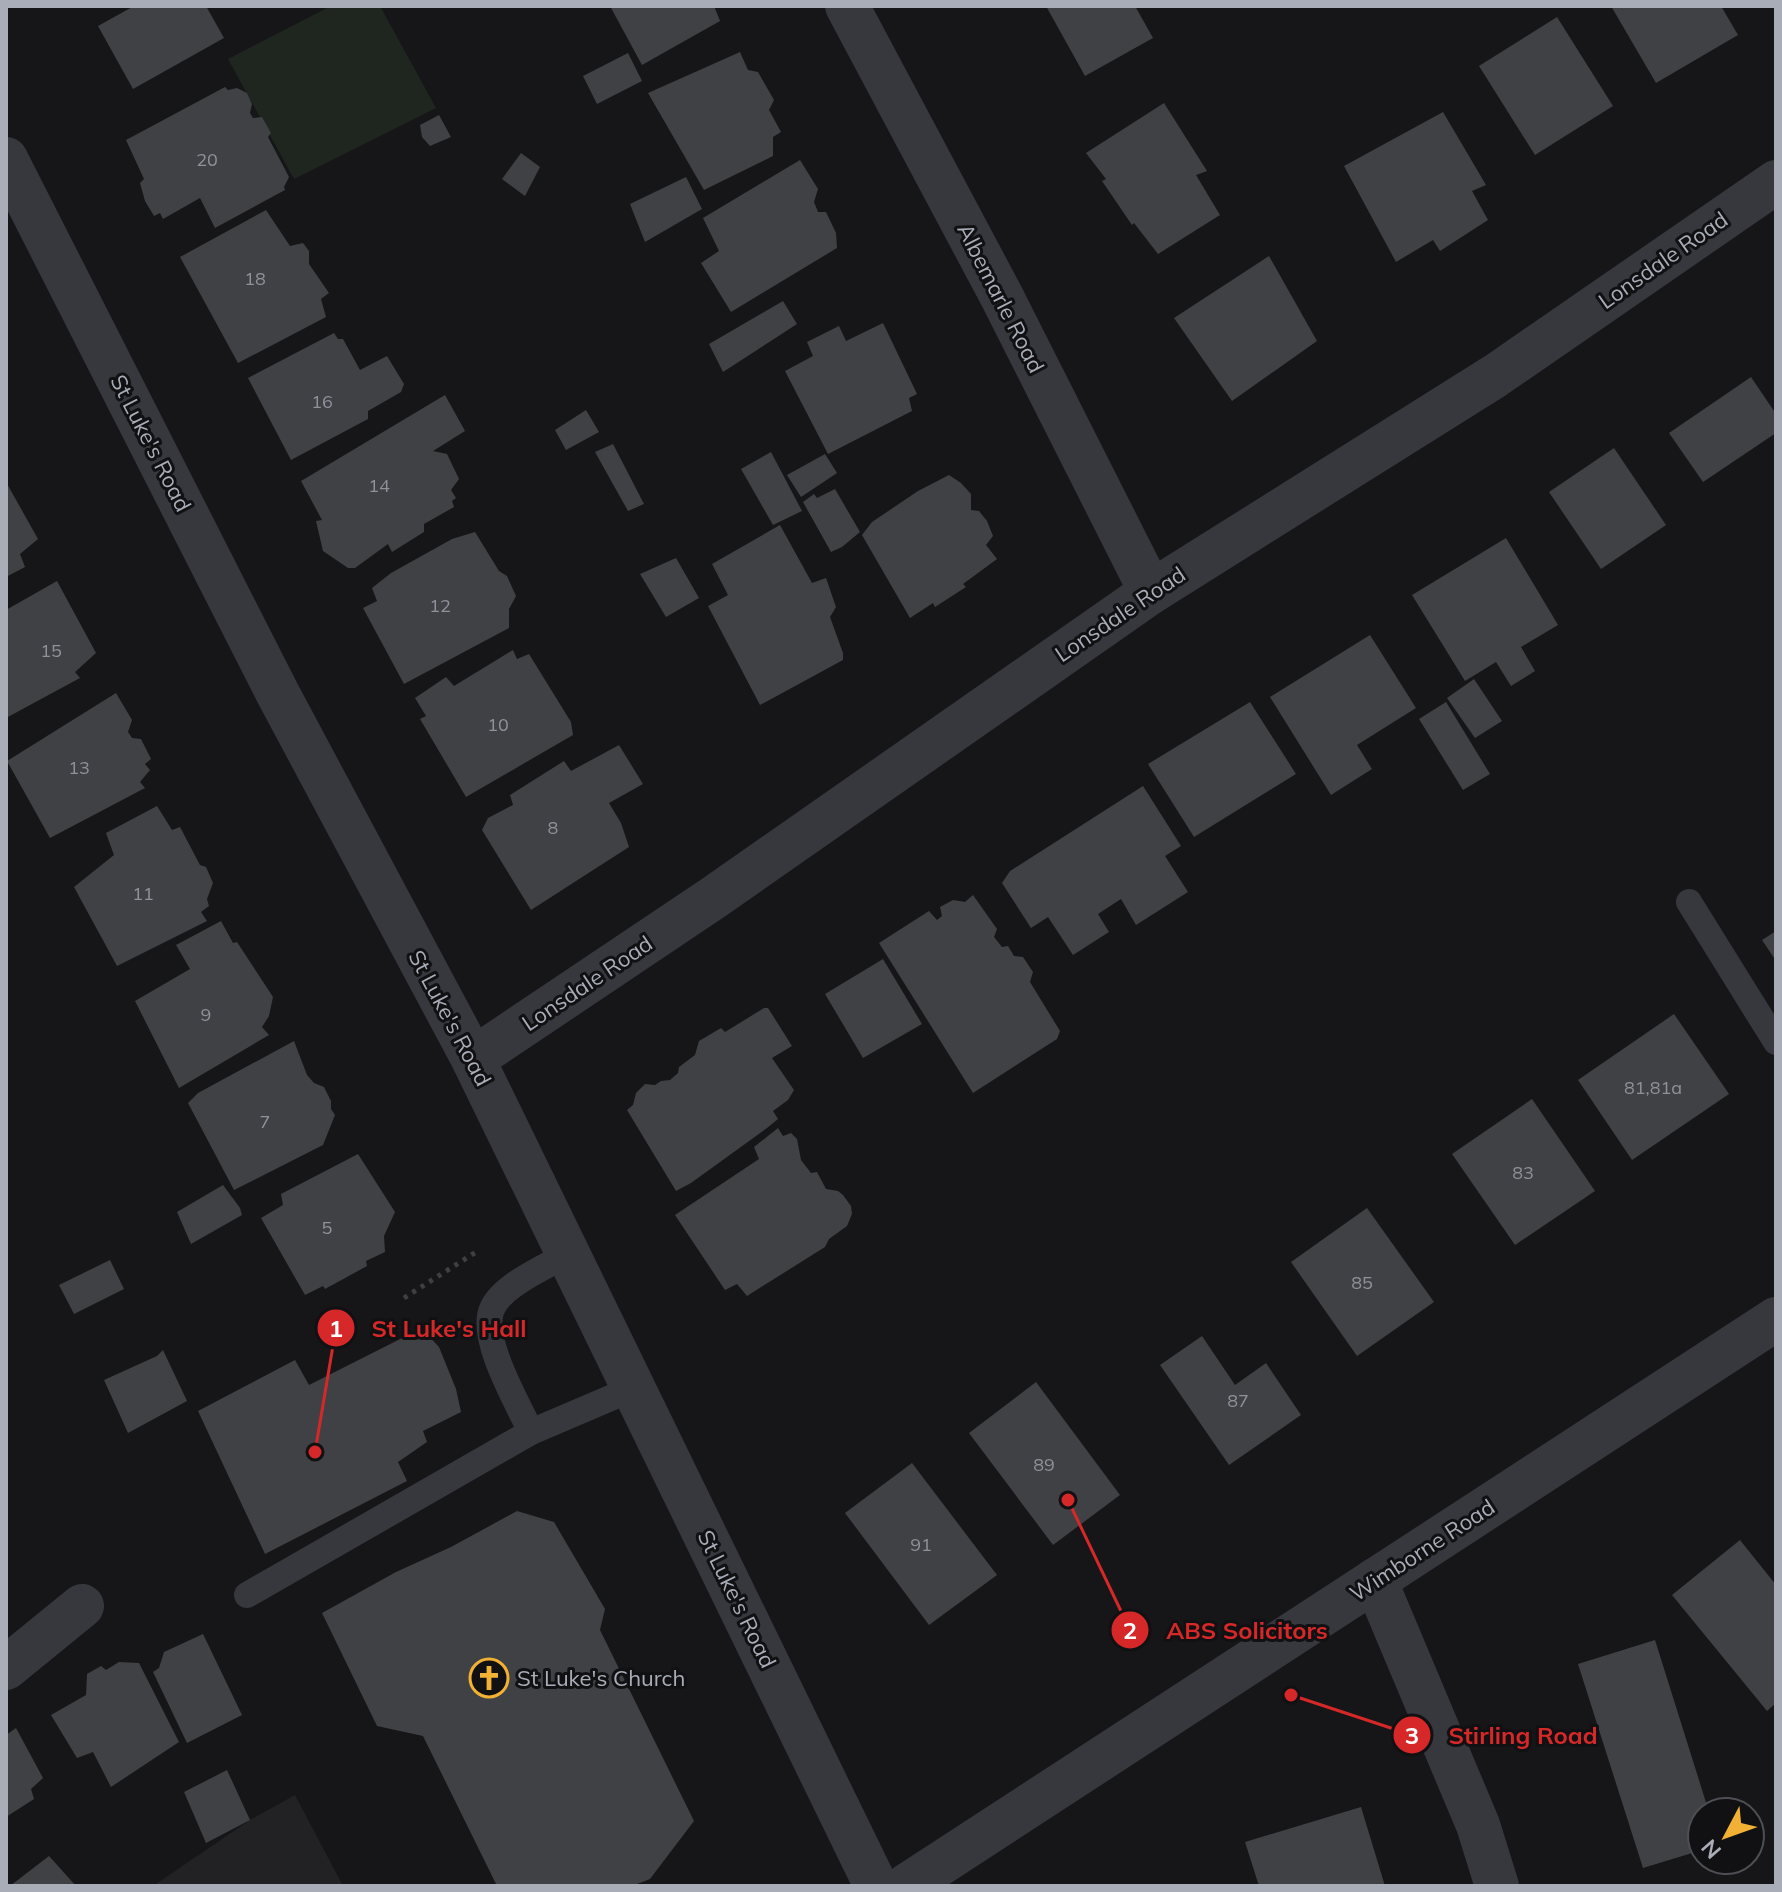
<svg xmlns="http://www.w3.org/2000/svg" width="1782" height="1892" viewBox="0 0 1782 1892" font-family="Mulish,sans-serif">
  <rect width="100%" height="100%" fill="#161618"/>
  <polygon fill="#222225" points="295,1795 343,1886 153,1886 250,1820"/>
  <polygon fill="#1e261f" points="331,6 380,6 436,108 294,179 228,59"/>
  <g fill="#404145">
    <polygon points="134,6 206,6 224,38 133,89 98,26"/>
    <polygon points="610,6 714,6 720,21 642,65"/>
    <polygon points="1046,6 1135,6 1153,38 1085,76"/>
    <polygon points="1611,6 1721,6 1738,35 1656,83"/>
    <polygon points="1557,17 1613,106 1535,155 1479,66"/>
    <polygon points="740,52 748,70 758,72 774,100 769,110 781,132 773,137 773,156 704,190 648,93"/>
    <polygon points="628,53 642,81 597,104 583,76"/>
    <polygon points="225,87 228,90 237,88 247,93 252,104 250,113 253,118 262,117 271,133 268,137 289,177 284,187 285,190 215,228 200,198 163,219 160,213 154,216 145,201 140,183 144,179 126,140"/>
    <polygon points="1164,103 1207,171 1196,175 1220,215 1158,254 1134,223 1132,225 1102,181 1106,179 1086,153"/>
    <polygon points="1443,112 1486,185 1472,191 1488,220 1440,251 1433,240 1396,262 1344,166"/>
    <polygon points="439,115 451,137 430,146 422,137 420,125"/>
    <polygon points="521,153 540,167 525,196 502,179"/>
    <polygon points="800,160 818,189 814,202 818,212 826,212 836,233 837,248 731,312 701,263 719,251 703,218"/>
    <polygon points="686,177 702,209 645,242 630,204"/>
    <polygon points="266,210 290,246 303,243 309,251 309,264 329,293 321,299 326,317 238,363 180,257"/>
    <polygon points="1269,256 1317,341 1232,401 1174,318"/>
    <polygon points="783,301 797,324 723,372 709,344"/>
    <polygon points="883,323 917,394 909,398 912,411 828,454 785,371 813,356 807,342 839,326 846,341"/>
    <polygon points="334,333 338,339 343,339 360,370 387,356 404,384 401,392 368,411 368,419 291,460 248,378"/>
    <polygon points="1751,377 1776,414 1776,433 1703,482 1669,433"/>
    <polygon points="445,395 465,431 433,451 447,454 459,479 451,490 456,498 452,501 454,507 424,524 424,532 392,552 388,544 355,568 348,568 323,551 316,521 322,520 301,481"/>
    <polygon points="586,410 599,432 566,450 555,430"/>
    <polygon points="613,444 644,504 628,511 595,452"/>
    <polygon points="1614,448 1666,525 1601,569 1549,492"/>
    <polygon points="771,452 802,511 773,525 741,469"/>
    <polygon points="825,454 837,473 801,497 787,475"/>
    <polygon points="949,475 961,483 971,494 971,510 979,511 987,521 993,536 986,545 997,559 963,584 966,587 935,607 933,603 910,618 862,535 872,522 918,491"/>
    <polygon points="6,482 38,539 20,554 25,567 6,577"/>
    <polygon points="835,489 860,532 842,547 831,552 803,502 814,494 817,498"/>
    <polygon points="780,525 812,583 826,578 836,607 830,617 843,653 843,660 760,705 708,606 728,595 712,564"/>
    <polygon points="475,532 499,571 507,576 516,596 509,609 509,628 404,684 363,608 377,601 372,588 391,573 452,539"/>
    <polygon points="1506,538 1558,625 1521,647 1535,671 1511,686 1496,662 1465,681 1412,595"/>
    <polygon points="676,558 699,598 666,617 640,574"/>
    <polygon points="57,581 96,653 75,672 80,678 6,718 6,610"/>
    <polygon points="1370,635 1416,708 1357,745 1372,769 1331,795 1270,697"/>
    <polygon points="513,650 517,659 529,654 571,722 573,735 466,797 420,719 426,716 415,698 446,677 454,686"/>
    <polygon points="1474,679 1502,721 1475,738 1447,698"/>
    <polygon points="116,693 132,720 128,732 132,738 141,739 151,759 145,764 150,770 140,782 145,788 50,838 7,761"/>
    <polygon points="1250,702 1296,774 1194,837 1148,764"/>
    <polygon points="1446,702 1490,774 1463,790 1419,719"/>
    <polygon points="619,745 643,784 609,803 621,823 629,847 531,910 482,830 488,818 513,805 510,795 564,761 571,771"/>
    <polygon points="1143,786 1181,846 1165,856 1188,892 1136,925 1121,899 1098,914 1109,932 1073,955 1048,917 1031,928 1002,883 1010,871"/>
    <polygon points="157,806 172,830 180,827 200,865 206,867 213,883 207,899 209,906 201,912 207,921 117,966 74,887 114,855 106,833"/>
    <polygon points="973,895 997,929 994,937 1002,947 1008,946 1014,956 1023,957 1033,972 1030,982 1060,1031 1057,1039 973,1093 879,943 929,911 937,920 942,916 940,907 953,900 965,902"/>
    <polygon points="221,921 233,943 237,942 273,997 269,1016 262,1027 269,1035 179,1088 135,1001 190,969 176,945"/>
    <polygon points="1776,931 1776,961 1762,940"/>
    <polygon points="883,959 922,1024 863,1058 825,994"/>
    <polygon points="764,1008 768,1008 792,1046 772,1058 794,1090 788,1100 773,1111 778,1119 767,1128 691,1183 676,1191 627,1110 633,1105 636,1093 645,1084 655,1085 661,1081 670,1080 678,1073 679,1067 695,1055 699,1041 721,1028 725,1032"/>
    <polygon points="1674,1014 1729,1094 1632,1160 1578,1080"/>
    <polygon points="294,1041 307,1075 314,1083 324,1087 331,1101 331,1109 335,1115 323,1145 234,1190 188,1103 198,1093"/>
    <polygon points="1532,1099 1595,1191 1515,1245 1452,1154"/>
    <polygon points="778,1128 783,1136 791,1133 797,1139 801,1160 811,1173 817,1172 826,1189 838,1191 843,1195 851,1206 852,1214 847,1226 829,1239 825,1247 747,1296 737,1284 725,1290 675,1215 759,1159 754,1147"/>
    <polygon points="358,1154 395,1212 384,1236 385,1252 366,1261 367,1266 325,1289 323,1286 305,1295 261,1218 283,1205 281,1194"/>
    <polygon points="223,1185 240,1208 242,1215 191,1244 177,1212"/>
    <polygon points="1367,1208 1434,1302 1357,1356 1291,1262"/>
    <polygon points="110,1260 124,1289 74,1314 59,1285"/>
    <polygon points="416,1331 426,1333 439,1347 456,1389 461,1412 423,1431 427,1442 398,1462 407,1481 265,1554 198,1411 295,1360 309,1385"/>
    <polygon points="1202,1336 1235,1385 1266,1363 1301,1415 1229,1465 1160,1365"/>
    <polygon points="163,1350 187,1401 128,1433 104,1380 157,1356"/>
    <polygon points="1036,1382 1120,1495 1053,1545 969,1433"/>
    <polygon points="912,1463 997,1575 929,1625 845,1513"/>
    <polygon points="517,1511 554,1522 605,1609 600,1630 694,1821 650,1879 632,1886 497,1886 423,1736 377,1726 322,1613 396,1572 451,1547"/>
    <polygon points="1740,1540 1776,1585 1776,1703 1767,1711 1672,1595"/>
    <polygon points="203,1634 242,1715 187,1743 153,1672 159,1668 164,1652"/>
    <polygon points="1655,1640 1709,1812 1702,1812 1702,1850 1643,1868 1578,1664"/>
    <polygon points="119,1662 139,1663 179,1742 111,1787 93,1752 77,1758 51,1715 86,1695 87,1674 101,1666 106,1670"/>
    <polygon points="16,1728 43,1778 31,1789 34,1799 6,1817 6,1735"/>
    <polygon points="227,1770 250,1820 206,1843 184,1792"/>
    <polygon points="1361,1807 1385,1886 1259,1886 1245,1842"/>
    <polygon points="49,1856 76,1886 10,1886"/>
  </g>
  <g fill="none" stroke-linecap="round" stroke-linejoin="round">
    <polyline stroke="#3d3f44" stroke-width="5" stroke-dasharray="4 6" stroke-linecap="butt" points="404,1298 476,1252"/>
    <g stroke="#37383d" stroke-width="26">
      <polyline points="1689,902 1776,1042"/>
      <path d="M531 1432C518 1404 479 1338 492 1309 502 1285 547 1266 568 1254"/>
      <polyline points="247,1595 531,1432 634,1388"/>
    </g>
    <g stroke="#37383d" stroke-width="44">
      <polyline points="847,6 1002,297 1151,592"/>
      <polyline points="6,159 277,692 473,1059 876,1886"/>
      <polyline points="473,1059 713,898 1151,592 1495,376 1776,182"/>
      <polyline points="1375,1580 1478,1825 1497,1886"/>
      <polyline points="6,1668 82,1606"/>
    </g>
    <polyline stroke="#37383d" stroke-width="44" points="906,1886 1776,1319"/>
  </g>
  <defs>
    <symbol id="church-ring" viewBox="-11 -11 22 22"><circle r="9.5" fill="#111113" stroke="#f2b134" stroke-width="1.5"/><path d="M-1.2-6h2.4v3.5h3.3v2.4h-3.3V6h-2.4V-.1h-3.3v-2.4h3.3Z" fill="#f2b134"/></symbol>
  </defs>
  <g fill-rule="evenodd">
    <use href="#church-ring" x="467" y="1656" width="44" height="44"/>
  </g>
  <g text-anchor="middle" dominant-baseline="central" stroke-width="6" stroke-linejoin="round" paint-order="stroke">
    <g font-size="18" fill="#8e929b">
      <text x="207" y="159">20</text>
      <text x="255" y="278">18</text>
      <text x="322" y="401">16</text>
      <text x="379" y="485">14</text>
      <text x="440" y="605">12</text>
      <text x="51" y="650">15</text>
      <text x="498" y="724">10</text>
      <text x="79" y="767">13</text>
      <text x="553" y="827">8</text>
      <text x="143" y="893">11</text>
      <text x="206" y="1014">9</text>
      <text x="1653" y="1087">81,81a</text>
      <text x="265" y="1121">7</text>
      <text x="1523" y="1172">83</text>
      <text x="327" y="1227">5</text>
      <text x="1362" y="1282">85</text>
      <text x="1238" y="1400">87</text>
      <text x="1044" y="1464">89</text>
      <text x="921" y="1544">91</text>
    </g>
    <g font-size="22" fill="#a8adb8" stroke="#111113">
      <text transform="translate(1663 260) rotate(-35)">Lonsdale Road</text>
      <text transform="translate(1001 298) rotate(63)">Albemarle Road</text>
      <text transform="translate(151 443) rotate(63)">St Luke's Road</text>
      <text transform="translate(1120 614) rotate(-34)">Lonsdale Road</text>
      <text transform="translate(587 983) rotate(-34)">Lonsdale Road</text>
      <text transform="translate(450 1018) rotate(62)">St Luke's Road</text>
      <text transform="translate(1422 1550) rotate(-33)">Wimborne Road</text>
      <text transform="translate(737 1599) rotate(64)">St Luke's Road</text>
    </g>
    <g font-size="22" fill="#a8adb8" stroke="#111113" text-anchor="start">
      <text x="517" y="1678">St Luke's Church</text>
    </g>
  </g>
  <path fill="none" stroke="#d62828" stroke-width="3" d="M315 1452L336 1328M1068 1500L1130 1630M1291 1695L1412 1735"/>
  <g fill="#d62828" stroke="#111113" stroke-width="3">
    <circle cx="315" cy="1452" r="8"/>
    <circle cx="1068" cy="1500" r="8"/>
    <circle cx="1291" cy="1695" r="8"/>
    <circle cx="336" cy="1328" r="20"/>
    <circle cx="1130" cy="1630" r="20"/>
    <circle cx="1412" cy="1735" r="20"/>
  </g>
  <g font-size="24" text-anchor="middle" font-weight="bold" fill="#fff">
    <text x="336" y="1337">1</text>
    <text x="1130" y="1639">2</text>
    <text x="1412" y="1744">3</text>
  </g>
  <g font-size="24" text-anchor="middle" font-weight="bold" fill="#d62828" stroke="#111113" stroke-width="6" stroke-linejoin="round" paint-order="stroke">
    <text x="449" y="1337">St Luke's Hall</text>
    <text x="1247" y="1639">ABS Solicitors</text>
    <text x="1523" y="1744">Stirling Road</text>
  </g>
  <rect width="1782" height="1892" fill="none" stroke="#a8adb8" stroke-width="16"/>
  <g transform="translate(1726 1836) rotate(229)"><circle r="38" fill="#111113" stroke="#4d4f55" stroke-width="2"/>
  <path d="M0-6L14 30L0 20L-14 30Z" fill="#f2b134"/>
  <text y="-12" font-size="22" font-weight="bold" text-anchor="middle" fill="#a8adb8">N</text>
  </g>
</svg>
